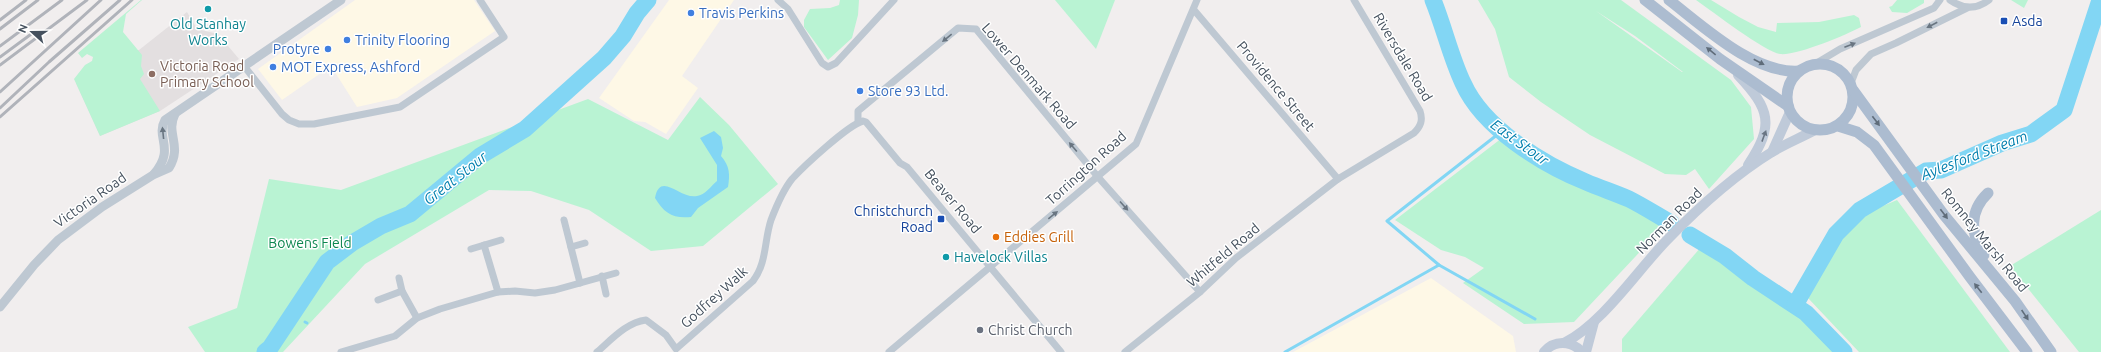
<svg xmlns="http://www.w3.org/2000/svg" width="2101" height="352" viewBox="0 0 2101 352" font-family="Ubuntu,sans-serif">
  <rect width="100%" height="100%" fill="#f1eeee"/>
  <g fill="#fef8e6">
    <polygon points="355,0 474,0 495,31 397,98 357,107 331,66 282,100 258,69"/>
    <polygon points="669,0 734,0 682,76 698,88 666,134 645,122 634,121 599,98"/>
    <polygon points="1431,278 1513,336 1516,352 1293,352"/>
  </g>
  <polygon fill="#e3dfe0" points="187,12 197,29 218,34 239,59 160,111 100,136 76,83 104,60 125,50 139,50"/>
  <g fill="#b9f3d3" fill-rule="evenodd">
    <polygon points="141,0 142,0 126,14 123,32 142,55 141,66 144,74 140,79 160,111 100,136 74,79 85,65 92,61 93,57 87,54 82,58 78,53"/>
    <polygon points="840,0 859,0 858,15 852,38 828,60 804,27 804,20 810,9 830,8 839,5"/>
    <polygon points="1055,0 1115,0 1096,49"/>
    <path d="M1478 0H1621L1731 80 1751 107 1754 139 1709 189 1695 169 1686 175 1665 174 1590 135 1541 102 1509 77 1495 29ZM1596 11 1635 36 1683 72H1682Z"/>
    <path d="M1696 0H1711L1739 17 1758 27 1776 32 1777 23 1819 22 1854 15 1859 18 1861 27C1846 35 1796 56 1780 54 1765 52 1712 11 1696 0Z"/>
    <polygon points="1897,0 1924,0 1924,3 1907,13 1892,12 1889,7 1892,6"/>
    <polygon points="2011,0 2028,0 2024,8"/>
    <polygon points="700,97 729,125 778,184 703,246 651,251 589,210 531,191 489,190 365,264 283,352 205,352 188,327 237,308 269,179 341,190 588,99 668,140"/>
    <polygon points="1502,138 1574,185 1652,214 1666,224 1574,322 1524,324 1463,283 1484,268 1465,257 1441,250 1395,220"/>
    <polygon points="1897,200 2010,352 1859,352 1808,298 1842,238 1866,213"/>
    <polygon points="2101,210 2101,352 2079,352 2010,266"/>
    <polygon points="1701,247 1789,306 1838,352 1622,352 1622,339"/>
  </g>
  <path fill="#82d6f4" d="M714 131 721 137 723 148 721 156C730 166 730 175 728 187L698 208 691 217C673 219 664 213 655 198 660 170 681 200 697 196 705 195 711 186 717 181V165L700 138Z"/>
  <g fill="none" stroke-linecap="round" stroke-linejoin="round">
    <g stroke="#82d6f4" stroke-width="3">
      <polyline points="1502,131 1387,221 1439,265 1535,319"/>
      <polyline points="291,313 295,316"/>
      <polyline points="305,322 307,323"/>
      <polyline points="1285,352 1439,265"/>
    </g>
    <g stroke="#82d6f4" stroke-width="17">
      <path d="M1433 0C1444 27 1451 58 1463 83 1483 128 1542 164 1586 182 1600 188 1615 193 1629 199 1643 206 1657 215 1671 223"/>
      <polyline points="1690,235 1725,256 1753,278 1806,313 1844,352"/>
      <polyline points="1795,305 1836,234 1860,210 1926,171 1941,170 2002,143 2031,134 2064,110 2100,0"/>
      <polyline points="265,352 270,348 327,262 352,243 381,226 410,214 480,156 525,129 604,58 623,36 637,13 648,0"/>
    </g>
    <g stroke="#bec8d2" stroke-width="7">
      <polyline points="778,0 788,9 822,63 828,67 836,63 894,0"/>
      <path d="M1950 0C1963 9 1976 10 1989 0"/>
      <polyline points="1194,10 1338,179"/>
      <polyline points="1815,64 1840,49 1934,8 1940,0"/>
      <polyline points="244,66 282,114 289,120 299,124 314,124 400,107 504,37 480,0"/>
      <polyline points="1851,83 1856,70 1871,54 1896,43 1967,8"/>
      <polyline points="858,122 858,111 958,28 976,29 1098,177 1200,292"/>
      <polyline points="564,220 580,283"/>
      <polyline points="484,245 498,292"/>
      <polyline points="571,247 585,243"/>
      <polyline points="471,249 501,240"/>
      <polyline points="602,276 606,294"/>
      <polyline points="399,278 402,291 417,318"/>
      <polyline points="378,300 402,291"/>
      <polyline points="341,352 395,336 417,318 440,309 498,292 515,291 535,293 555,290 616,273"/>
      <path d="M597 352C611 340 627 322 646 320L666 335 676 349 753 281C767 263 764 241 771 220 776 207 783 190 792 179 804 166 848 125 863 121L866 122 900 163 907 167 1061 352"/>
      <polyline points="889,352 1136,144 1197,0"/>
      <path d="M1125 352 1200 292 1236 258 1338 179 1414 133C1421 126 1423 120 1420 111L1354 0"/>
    </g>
    <g stroke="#bec8d2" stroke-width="9">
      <path d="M154 174C176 148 155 138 165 120L341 0"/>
      <path d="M0 307 34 265 58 240 102 207 153 175 169 168C183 145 165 134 175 114"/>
    </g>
    <g stroke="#bfcad9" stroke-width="10">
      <path d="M1738 75C1770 109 1775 125 1748 165"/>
      <polyline points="1772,152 1790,112"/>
      <path d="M1564 343C1603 323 1636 272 1667 240 1698 208 1733 176 1772 152 1785 144 1800 138 1815 130"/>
      <path d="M1544 352C1554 340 1571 340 1582 352"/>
      <polyline points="1586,352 1594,322"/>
    </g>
    <g stroke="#acbcd0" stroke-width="11">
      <polyline points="1645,0 1720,59 1788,106"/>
      <path d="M1669 0C1704 27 1754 74 1799 71"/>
      <circle cx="1820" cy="97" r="33"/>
      <polyline points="1853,90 1944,215 2015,301 2051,352"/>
      <polyline points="1838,126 1857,132 1874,145 1970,277 2027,352"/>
      <path d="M1984 255C1970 234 1969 211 1988 193"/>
    </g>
    <g stroke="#b0b3ba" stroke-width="3">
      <polyline points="0,20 26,0"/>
      <polyline points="0,29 38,0"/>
      <polyline points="0,46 62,0"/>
      <polyline points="0,57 34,32"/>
      <polyline points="0,65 87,0"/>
      <polyline points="0,92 101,0"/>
      <polyline points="0,108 49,62 120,0"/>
      <polyline points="0,117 132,0"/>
    </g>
  </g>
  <defs><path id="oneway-solid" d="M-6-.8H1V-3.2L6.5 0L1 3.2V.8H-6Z"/></defs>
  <g fill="#697581">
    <use href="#oneway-solid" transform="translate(1932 25) rotate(152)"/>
    <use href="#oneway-solid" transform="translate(947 38) rotate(141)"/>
    <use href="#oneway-solid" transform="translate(1850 45) rotate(-21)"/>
    <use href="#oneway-solid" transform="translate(163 133) rotate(-96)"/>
    <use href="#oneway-solid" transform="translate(1073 147) rotate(-130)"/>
    <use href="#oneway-solid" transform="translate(1124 206) rotate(48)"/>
    <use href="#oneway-solid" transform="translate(1053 215) rotate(-39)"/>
  </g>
  <g fill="#5f6c7a">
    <use href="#oneway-solid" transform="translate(1711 51) rotate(-141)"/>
    <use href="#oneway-solid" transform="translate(1759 62) rotate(28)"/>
    <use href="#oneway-solid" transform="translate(1876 121) rotate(53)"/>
    <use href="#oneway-solid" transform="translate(1944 214) rotate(53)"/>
    <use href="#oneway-solid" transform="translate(1978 288) rotate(-128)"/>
    <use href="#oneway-solid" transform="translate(2025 315) rotate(56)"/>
  </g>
  <use fill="#6a7583" href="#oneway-solid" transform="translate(1764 136) rotate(-70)"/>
  <g fill="#0f9aa8" stroke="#fff" stroke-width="1.5">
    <circle cx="208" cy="9" r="4"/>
    <circle cx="946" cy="257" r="4"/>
  </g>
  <g fill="#3f7fe0" stroke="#fff" stroke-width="1.5">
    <circle cx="691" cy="13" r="4"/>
    <circle cx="347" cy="40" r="4"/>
    <circle cx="328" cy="49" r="4"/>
    <circle cx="273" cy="67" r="4"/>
    <circle cx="860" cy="91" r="4"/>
  </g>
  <g fill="#1a4fb4" stroke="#fff" stroke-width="1.5">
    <rect x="2000" y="17" width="8" height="8" rx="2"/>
    <rect x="937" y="215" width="8" height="8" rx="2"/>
  </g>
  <circle fill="#8d6e63" stroke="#fff" stroke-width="1.5" cx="152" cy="74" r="4"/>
  <circle fill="#e8710a" stroke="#fff" stroke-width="1.5" cx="996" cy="237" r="4"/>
  <circle fill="#6b7280" stroke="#fff" stroke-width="1.5" cx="980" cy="330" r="4"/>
  <g text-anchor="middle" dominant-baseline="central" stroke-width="3" stroke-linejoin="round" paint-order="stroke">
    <g font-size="14" fill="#366cbe" stroke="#fff" text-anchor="start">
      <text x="699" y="13">Travis Perkins</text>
      <text x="355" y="40">Trinity Flooring</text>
      <text x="320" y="49" text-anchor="end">Protyre</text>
      <text x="281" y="67">MOT Express, Ashford</text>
      <text x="868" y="91">Store 93 Ltd.</text>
    </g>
    <g font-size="14" fill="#164399" stroke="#fff" text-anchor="start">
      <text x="2012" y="21">Asda</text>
      <text x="933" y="211" text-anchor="end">Christchurch<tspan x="933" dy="16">Road</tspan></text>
    </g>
    <g font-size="14" fill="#0d838f" stroke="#fff">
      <text x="208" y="24">Old Stanhay<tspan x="208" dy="16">Works</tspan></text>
      <text x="954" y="257" text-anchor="start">Havelock Villas</text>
    </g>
    <g font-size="14" fill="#45515e" stroke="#fff">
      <text transform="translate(1403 57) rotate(59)">Riversdale Road</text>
      <text transform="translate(1029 76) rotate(49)">Lower Denmark Road</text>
      <text transform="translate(1276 86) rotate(50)">Providence Street</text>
      <text transform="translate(1086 168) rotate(-42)">Torrington Road</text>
      <text transform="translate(90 200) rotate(-35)">Victoria Road</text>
      <text transform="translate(953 201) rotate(50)">Beaver Road</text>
      <text transform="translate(1669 221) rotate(-45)">Norman Road</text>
      <text transform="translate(1985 240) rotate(51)">Romney Marsh Road</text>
      <text transform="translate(1223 255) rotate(-40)">Whitfeld Road</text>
      <text transform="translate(714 297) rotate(-42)">Godfrey Walk</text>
    </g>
    <g font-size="14" fill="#785e54" stroke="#fff" text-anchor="start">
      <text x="160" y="66">Victoria Road<tspan x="160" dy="16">Primary School</tspan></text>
    </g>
    <g font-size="14" fill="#c56008" stroke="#fff" text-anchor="start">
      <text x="1004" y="237">Eddies Grill</text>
    </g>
    <g font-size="14" fill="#0e8751" stroke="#fff">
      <text x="310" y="243">Bowens Field</text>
    </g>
    <g font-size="14" fill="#5b616d" stroke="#fff" text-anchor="start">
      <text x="988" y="330">Christ Church</text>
    </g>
    <g font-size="15" font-style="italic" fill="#017fae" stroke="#fff">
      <text transform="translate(1520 142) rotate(36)">East Stour</text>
      <text transform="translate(1974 155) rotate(-21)">Aylesford Stream</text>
      <text transform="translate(455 178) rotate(-38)">Great Stour</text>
    </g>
  </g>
  <g transform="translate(32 32) rotate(291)" stroke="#ffffff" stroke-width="3" paint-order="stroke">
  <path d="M0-3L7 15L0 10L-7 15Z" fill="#45515e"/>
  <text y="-6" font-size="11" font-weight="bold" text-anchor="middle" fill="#45515e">N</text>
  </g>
</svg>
